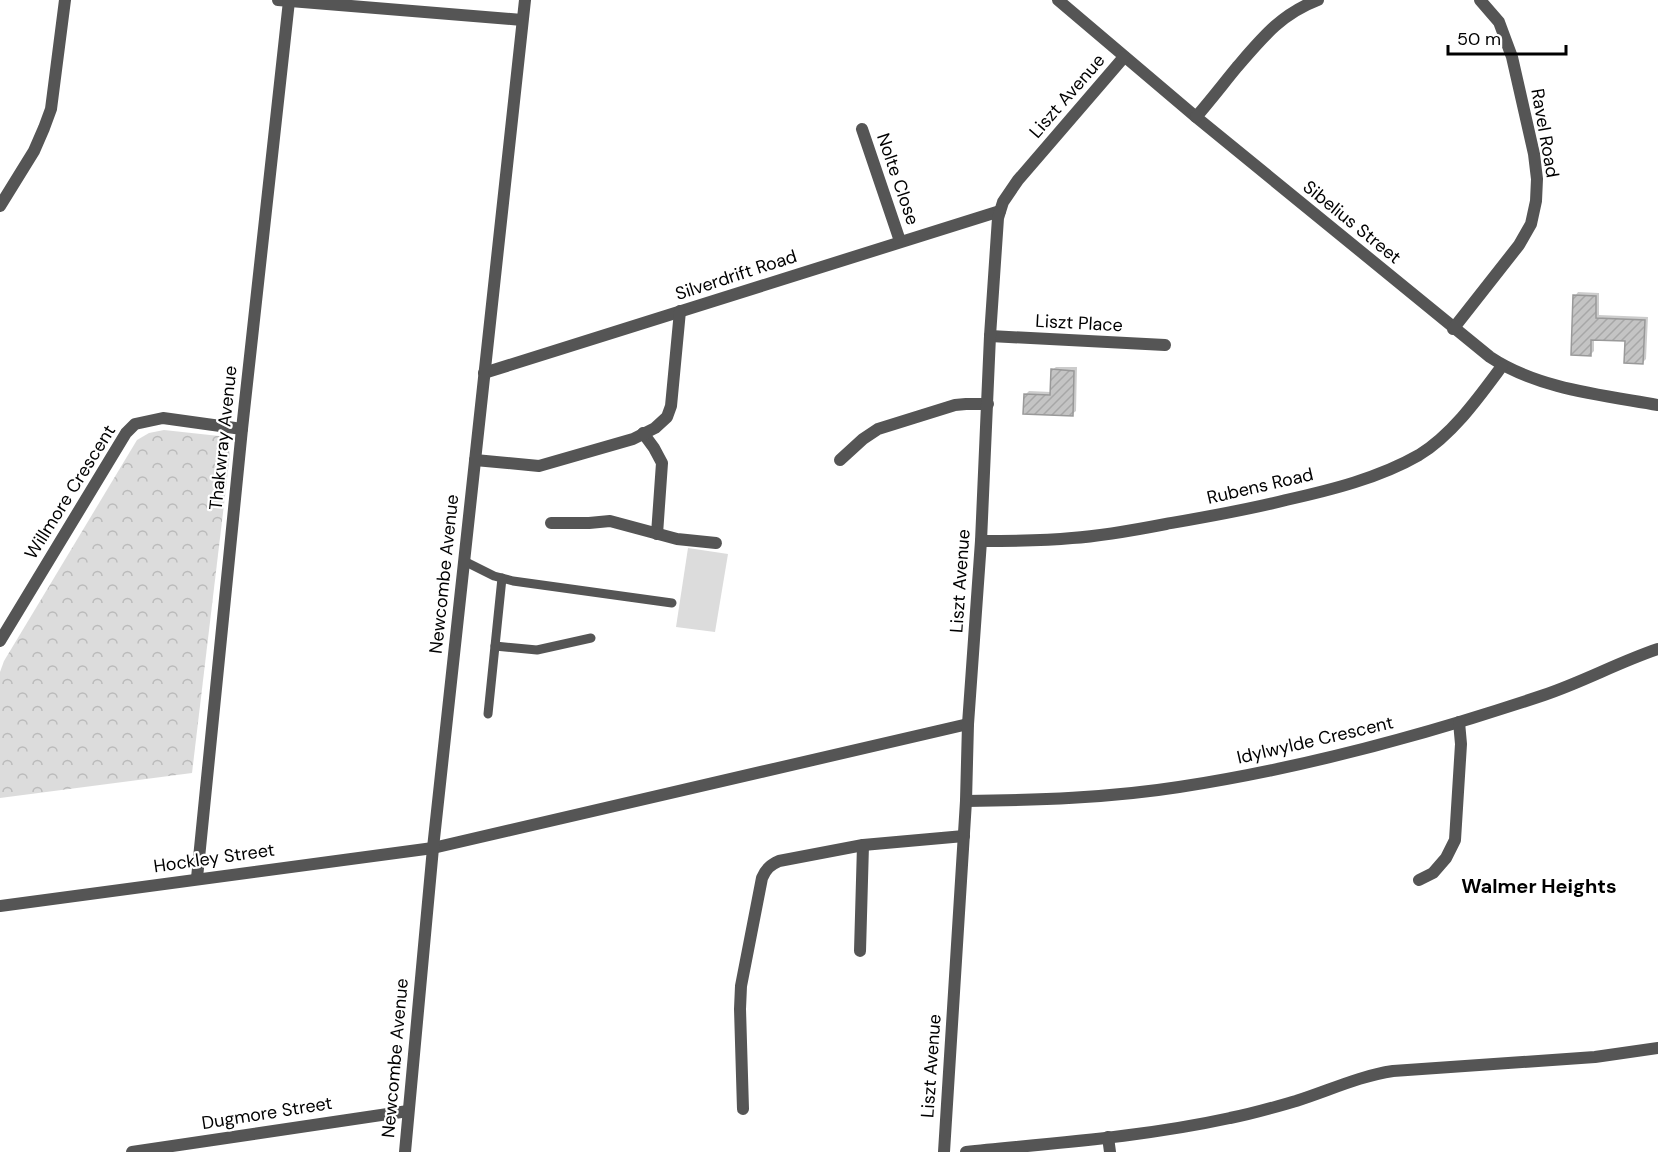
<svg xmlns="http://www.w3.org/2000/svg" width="1658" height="1152" viewBox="0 0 1658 1152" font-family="'DM Sans',sans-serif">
  <defs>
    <pattern id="forest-crowns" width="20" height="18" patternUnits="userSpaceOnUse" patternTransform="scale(1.5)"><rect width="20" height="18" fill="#dcdcdc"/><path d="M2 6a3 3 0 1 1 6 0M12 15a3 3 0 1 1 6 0" fill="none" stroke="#bbb"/></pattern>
    <pattern id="building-hatch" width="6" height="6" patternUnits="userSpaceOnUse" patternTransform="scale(1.5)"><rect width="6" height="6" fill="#c4c4c4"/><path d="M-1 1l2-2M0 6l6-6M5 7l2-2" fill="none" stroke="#a7a7a7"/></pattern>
  </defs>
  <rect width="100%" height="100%" fill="#fff"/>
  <polygon fill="#dcdcdc" points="688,548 728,554 715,632 676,627"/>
  <polygon fill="url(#forest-crowns)" points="164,430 219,436 227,445 230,454 192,773 0,798 0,672 4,661 137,440 149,433"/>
  <g fill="#0003">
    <polygon points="1578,292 1599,293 1599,315 1648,317 1646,359 1643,362 1627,340 1594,338 1594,351 1590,355 1575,296"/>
    <polygon points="1056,367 1077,367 1076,411 1072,414 1025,395 1029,391 1051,392 1052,370"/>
  </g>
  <g fill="url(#building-hatch)" stroke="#999" stroke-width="1.5">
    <polygon points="1573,295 1596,296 1596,318 1645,320 1643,364 1624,363 1625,341 1591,340 1591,356 1571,355"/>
    <polygon points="1051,369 1074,371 1073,416 1023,414 1024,394 1050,395"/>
  </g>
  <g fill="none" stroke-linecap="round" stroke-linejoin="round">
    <g stroke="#555" stroke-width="9">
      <polyline points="464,561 494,576 513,581 672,603"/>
      <polyline points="495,646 537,650 591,638"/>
      <polyline points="488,714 502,578"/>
    </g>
    <g stroke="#555" stroke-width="12">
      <polyline points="278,0 522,20"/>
      <path d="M1058 0 1196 117 1490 357C1538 389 1602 395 1658 405"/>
      <path d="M1196 117C1210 101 1223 84 1237 67 1262 38 1281 14 1318 0"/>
      <polyline points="862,129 900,241"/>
      <polyline points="0,206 34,151 44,128 51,109 65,0"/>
      <polyline points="1453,329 1519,245 1531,224 1536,201 1537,179 1534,154 1512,57 1499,22 1480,0"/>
      <polyline points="990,336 1165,345"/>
      <polyline points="484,373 1000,211"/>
      <polyline points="643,433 654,448 662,463 657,534"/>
      <polyline points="475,460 539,466 633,439 655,428 667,417 671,406 680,311"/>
      <polyline points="840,460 863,439 878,429 955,405 966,404 988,404"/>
      <polyline points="551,523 589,523 610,521 677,539 716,543"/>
      <path d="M981 541C1011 541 1042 541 1072 538 1103 536 1135 530 1166 524 1206 517 1247 510 1286 500 1331 490 1379 478 1419 455 1453 434 1479 397 1502 366"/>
      <polyline points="0,641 126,433 135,424 163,418 242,429"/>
      <path d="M966 801C1037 800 1109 798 1179 787 1303 768 1425 735 1544 695 1583 682 1619 662 1658 649"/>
      <polyline points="197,878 242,429 289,1"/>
      <polyline points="1419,880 1433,873 1446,858 1455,840 1461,744 1459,722"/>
      <polyline points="0,906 433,848 968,724"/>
      <polyline points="860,951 863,845"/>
      <path d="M743 1109 740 1009 741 986 762 878C766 869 770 865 779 861L863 845 964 836"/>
      <polyline points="1108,1137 1110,1152"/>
      <polyline points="132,1152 408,1111"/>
      <polyline points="405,1152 433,848 525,0"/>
      <polyline points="944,1152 966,801 968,724 981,541 990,336 998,218 1003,202 1018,180 1124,57"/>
      <path d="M966 1152C1054 1143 1143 1137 1230 1118 1252 1114 1275 1107 1296 1101 1328 1091 1359 1076 1393 1071L1595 1057 1658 1048"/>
    </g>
  </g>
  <g text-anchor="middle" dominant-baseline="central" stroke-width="4.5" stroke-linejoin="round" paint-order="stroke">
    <g font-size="18" fill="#000" stroke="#fff">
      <text transform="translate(1067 96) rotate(-49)">Liszt Avenue</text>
      <text transform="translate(1545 133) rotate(80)">Ravel Road</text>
      <text transform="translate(898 179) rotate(71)">Nolte Close</text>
      <text transform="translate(1352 222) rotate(39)">Sibelius Street</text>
      <text transform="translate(736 275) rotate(-18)">Silverdrift Road</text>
      <text transform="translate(1079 323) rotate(3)">Liszt Place</text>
      <text transform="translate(223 438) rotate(-84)">Thakwray Avenue</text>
      <text transform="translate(1260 486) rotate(-13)">Rubens Road</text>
      <text transform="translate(70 492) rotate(-58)">Willmore Crescent</text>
      <text transform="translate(444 574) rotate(-84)">Newcombe Avenue</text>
      <text transform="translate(960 581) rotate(-86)">Liszt Avenue</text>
      <text transform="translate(1315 740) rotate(-13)">Idylwylde Crescent</text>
      <text transform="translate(214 858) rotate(-8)">Hockley Street</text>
      <text transform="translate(395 1058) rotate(-85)">Newcombe Avenue</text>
      <text transform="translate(931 1066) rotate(-86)">Liszt Avenue</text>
      <text transform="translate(267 1113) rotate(-9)">Dugmore Street</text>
    </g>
    <g font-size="20" font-weight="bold" fill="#000" stroke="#fff">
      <text x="1539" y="886">Walmer Heights</text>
    </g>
  </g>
  <path d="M1448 45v9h118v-9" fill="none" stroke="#000000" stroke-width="3"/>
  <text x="1457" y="45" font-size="18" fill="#000000" stroke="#ffffff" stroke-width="4.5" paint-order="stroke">50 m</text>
</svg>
